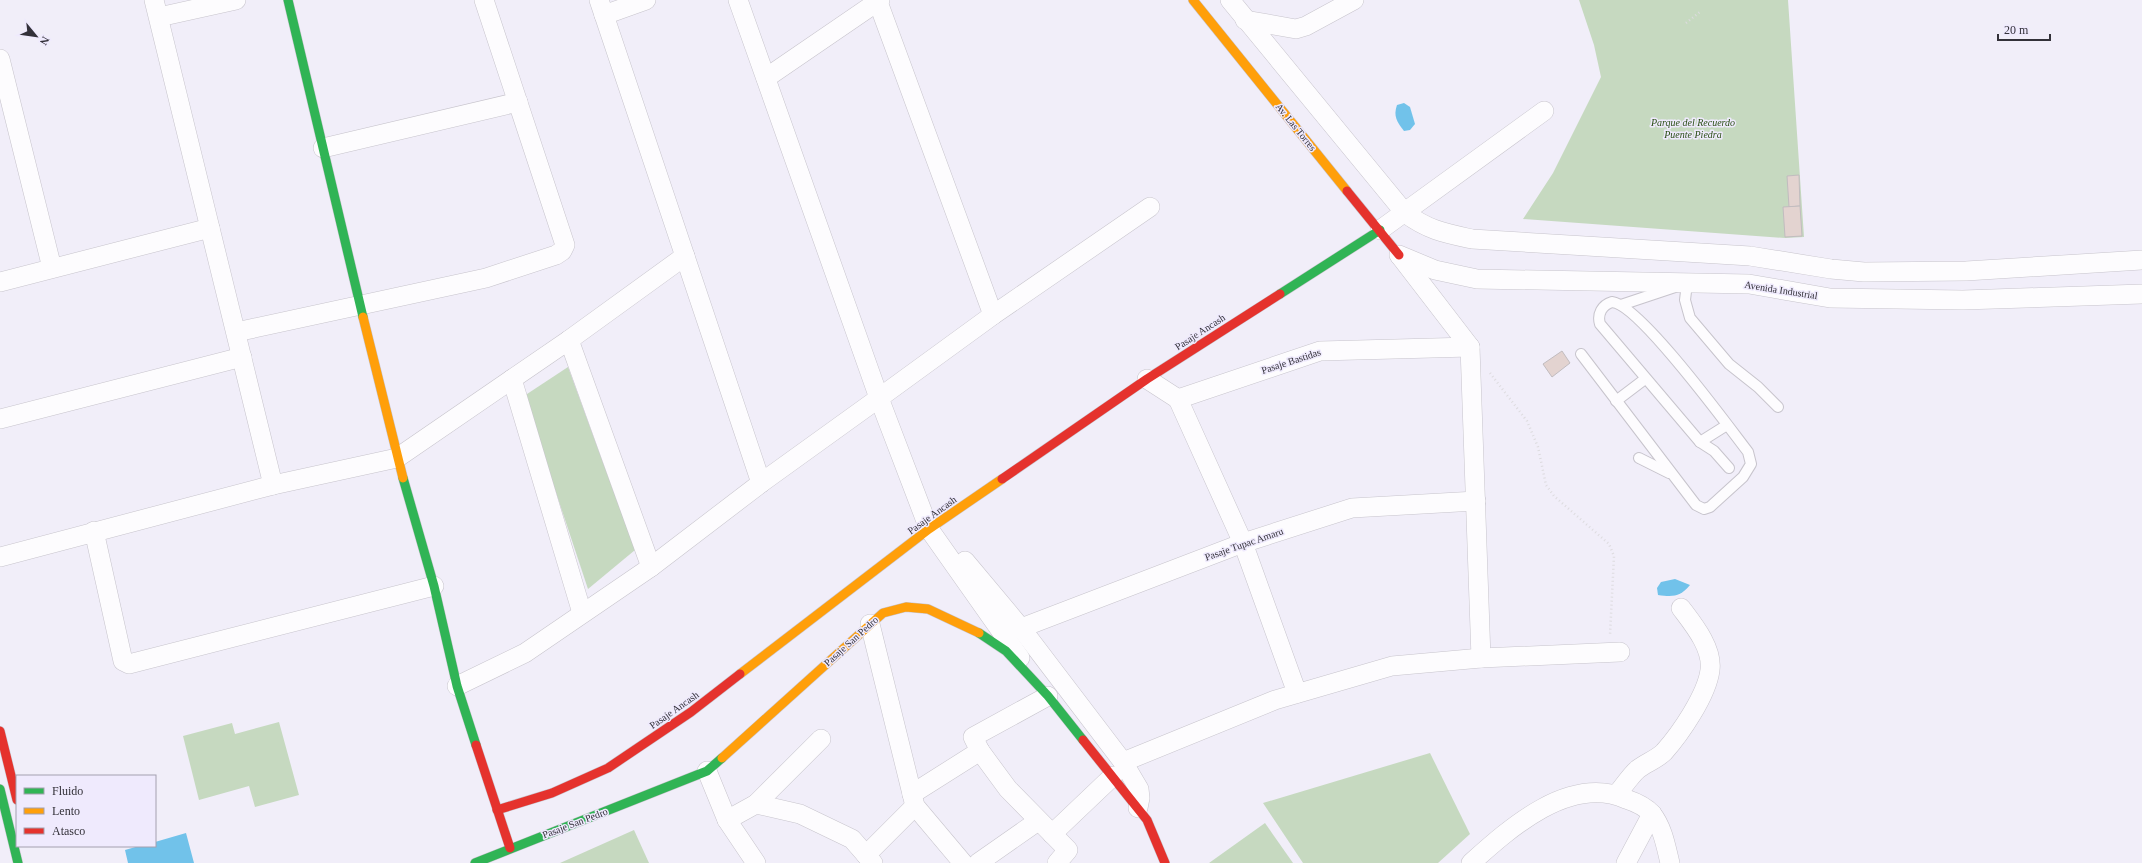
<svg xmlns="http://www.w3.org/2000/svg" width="2142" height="863" viewBox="0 0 2142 863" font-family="Georgia,serif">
  <rect width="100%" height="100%" fill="#f1eef9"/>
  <g fill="#c6d9c0">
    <polygon points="1579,0 1788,0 1804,237 1785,238 1523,219 1553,173 1601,77 1594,45"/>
    <polygon points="568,367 635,550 588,589 524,396"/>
    <polygon points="279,722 299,795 255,807 249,786 199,800 183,736 232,723 235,734"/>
    <polygon points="1430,753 1470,834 1438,863 1303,863 1263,803"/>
    <polygon points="1265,823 1293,863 1209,863"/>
    <polygon points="634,830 649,863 560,863"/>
  </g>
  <g fill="#71c2ea">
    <path d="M1404 103 1410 107 1415 124 1410 130 1404 131C1397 122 1393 116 1397 105Z"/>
    <path d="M1675 579 1690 585C1680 597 1673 597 1658 595L1657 588 1661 582Z"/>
    <polygon points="186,833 194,863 128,863 125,850 139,846 155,846 155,842"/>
  </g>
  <g fill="#e3d3d0" stroke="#c1bcbf">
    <polygon points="1799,175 1800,206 1789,207 1787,176"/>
    <polygon points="1800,206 1802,236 1785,237 1783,207"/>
    <polygon points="1562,351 1570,363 1552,377 1543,364"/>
  </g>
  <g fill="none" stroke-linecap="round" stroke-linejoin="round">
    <defs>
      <g id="lane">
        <polyline points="1621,305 1687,283 1685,300 1690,318 1729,364 1758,387 1778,407"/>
        <path d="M1581 354 1696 505 1704 509 1710 507 1743 477 1751 464 1748 452C1728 426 1639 304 1612 302 1602 305 1597 314 1600 324L1700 442 1714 451 1729 468"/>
        <polyline points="1616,401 1645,379"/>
        <polyline points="1700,442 1727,425"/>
        <polyline points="1639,458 1669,473"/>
      </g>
      <g id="street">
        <polyline points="154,0 273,485"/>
        <polyline points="599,0 761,483"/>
        <polyline points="738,0 879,398 929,529 1020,658"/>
        <path d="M1230 0 1405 213C1428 230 1444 233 1472 239L1750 256 1831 269 1864 272 1966 271 2142 260"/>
        <polyline points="878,2 993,315"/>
        <polyline points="604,15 646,0"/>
        <polyline points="159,17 236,0"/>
        <polyline points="1245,20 1296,29 1306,26 1354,0"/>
        <polyline points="0,59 52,268"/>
        <polyline points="766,78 880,0"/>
        <polyline points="323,148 518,102"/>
        <polyline points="1380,230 1544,111"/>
        <polyline points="1399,255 1435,270 1477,279 1749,284 1830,298 1963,300 2142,294"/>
        <polyline points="1400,256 1470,347 1481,658"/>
        <polyline points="0,282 210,228"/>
        <polyline points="236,332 486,278 556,255 562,251 565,245 484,0"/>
        <polyline points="569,340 651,567"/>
        <polyline points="512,379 582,613"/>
        <polyline points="1147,379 1178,399 1320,351 1470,347"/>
        <polyline points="1178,399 1243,543 1297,693"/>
        <polyline points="0,419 242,357"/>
        <polyline points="94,531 123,661 129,664 434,586"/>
        <polyline points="0,557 273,485 397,458 569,340 685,256"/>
        <polyline points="965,561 1021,628 1123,762 1139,789 1140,798 1138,808"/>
        <polyline points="870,624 915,806 963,863"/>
        <polyline points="1021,628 1243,543 1352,508 1476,501"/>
        <polyline points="457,686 525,653 651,567 761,483 879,398 993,315 1150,207"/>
        <polyline points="980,751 1008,789 1068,850 1057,863"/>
        <polyline points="1123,762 1275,700 1392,666 1481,658 1620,652"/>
        <polyline points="707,771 727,820 756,863"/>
        <polyline points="912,794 980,751 973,737 1048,696"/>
        <path d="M1617 794C1624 786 1630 776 1638 769 1646 763 1657 759 1664 752 1680 734 1707 695 1710 670 1713 648 1693 624 1681 608"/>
        <polyline points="756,804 821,739"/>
        <polyline points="727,820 756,804 800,814 852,839 873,863"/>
        <polyline points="1052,834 1113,776"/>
        <polyline points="866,855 915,806"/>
        <polyline points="978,863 1038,821"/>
        <path d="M1471 863C1510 828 1570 774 1626 799 1635 802 1646 807 1652 814 1663 828 1666 847 1670 863"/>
        <polyline points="1626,863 1652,814"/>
      </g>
      <g id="fast">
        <polyline points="288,0 363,317"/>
        <polyline points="1280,294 1380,230"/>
        <polyline points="403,478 434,586 457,686 476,745"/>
        <polyline points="979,633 1006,651 1048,696 1083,740"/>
        <polyline points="0,789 18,863"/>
        <polyline points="475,863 707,771 722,758"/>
      </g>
      <g id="slow">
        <polyline points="1193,0 1347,191"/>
        <polyline points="363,317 403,478"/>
        <polyline points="740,674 929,529 1002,479"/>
        <polyline points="722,758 883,613 906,607 928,609 979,633"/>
      </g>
      <g id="jam">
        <polyline points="1347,191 1399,255"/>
        <polyline points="1002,479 1147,379 1280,294"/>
        <polyline points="0,731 17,800"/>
        <polyline points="1083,740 1147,820 1165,863"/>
        <polyline points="476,745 510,848"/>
        <polyline points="497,810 552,793 608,768 691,712 740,674"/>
      </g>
    </defs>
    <use href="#lane" stroke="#c7c4cc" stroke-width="12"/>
    <use href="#street" stroke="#c7c4cc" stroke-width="20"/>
    <use href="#fast" stroke="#c7c4cc" stroke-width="10"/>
    <use href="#slow" stroke="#c7c4cc" stroke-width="10"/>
    <use href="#jam" stroke="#c7c4cc" stroke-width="10"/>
    <g stroke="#dddbdf" stroke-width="2.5" stroke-dasharray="1 3" stroke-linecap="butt">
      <polyline points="1686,23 1701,11"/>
      <polyline points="1490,373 1527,421 1538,447 1546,485 1554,496 1609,544 1614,556 1610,635"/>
    </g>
    <use href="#lane" stroke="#fdfcfe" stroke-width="10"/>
    <use href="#street" stroke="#fdfcfe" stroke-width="19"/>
    <use href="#fast" stroke="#30b455" stroke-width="9"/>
    <use href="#slow" stroke="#ff9f0a" stroke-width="9"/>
    <use href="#jam" stroke="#e5322d" stroke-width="9"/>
  </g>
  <g text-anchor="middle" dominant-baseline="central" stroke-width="3" stroke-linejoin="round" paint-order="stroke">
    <g font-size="10" font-style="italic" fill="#2a4e15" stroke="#efeafd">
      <text x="1693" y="122">Parque del Recuerdo<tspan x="1693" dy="12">Puente Piedra</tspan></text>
    </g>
    <g font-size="10" fill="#333139" stroke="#efeafd">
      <text transform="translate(1296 127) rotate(51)">Av. Las Torres</text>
      <text transform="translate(1781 290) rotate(9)">Avenida Industrial</text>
      <text transform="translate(1200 332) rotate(-33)">Pasaje Ancash</text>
      <text transform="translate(1291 361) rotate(-18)">Pasaje Bastidas</text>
      <text transform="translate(932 515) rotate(-36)">Pasaje Ancash</text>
      <text transform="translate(1244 544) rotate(-19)">Pasaje Tupac Amaru</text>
      <text transform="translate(851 641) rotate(-42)">Pasaje San Pedro</text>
      <text transform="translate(674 710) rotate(-35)">Pasaje Ancash</text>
      <text transform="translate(575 823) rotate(-21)">Pasaje San Pedro</text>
    </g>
  </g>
  <rect x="16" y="775" width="140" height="72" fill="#efeafd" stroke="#a4a0af"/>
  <rect x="24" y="788" width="20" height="6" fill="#30b455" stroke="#a4a0af"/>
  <text x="52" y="795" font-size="12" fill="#333139">Fluido</text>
  <rect x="24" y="808" width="20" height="6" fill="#ff9f0a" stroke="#a4a0af"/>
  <text x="52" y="815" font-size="12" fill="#333139">Lento</text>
  <rect x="24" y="828" width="20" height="6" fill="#e5322d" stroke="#a4a0af"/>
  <text x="52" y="835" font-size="12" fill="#333139">Atasco</text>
  <g transform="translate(36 36) rotate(119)" stroke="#efeafd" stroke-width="3" paint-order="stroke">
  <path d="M0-3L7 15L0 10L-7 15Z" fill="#333139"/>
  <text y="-6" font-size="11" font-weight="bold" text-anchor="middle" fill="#333139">N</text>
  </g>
  <path d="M1998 34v6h52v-6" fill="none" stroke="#333139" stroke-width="2"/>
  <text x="2004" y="34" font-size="12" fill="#333139" stroke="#efeafd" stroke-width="3" paint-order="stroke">20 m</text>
</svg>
